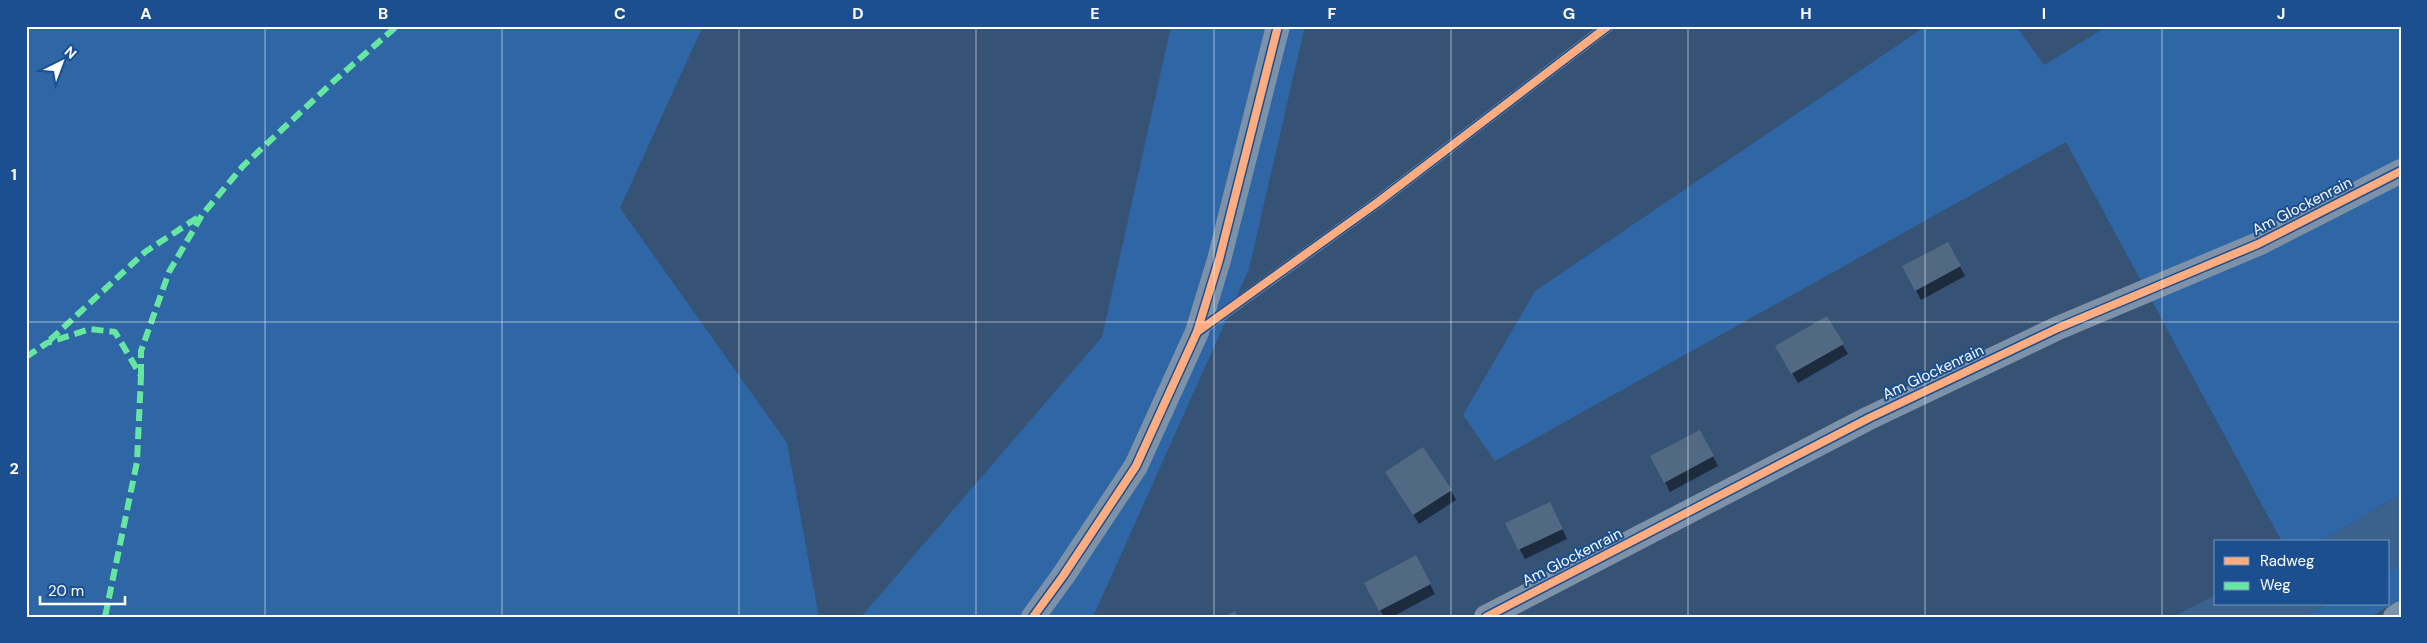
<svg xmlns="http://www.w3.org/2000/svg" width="2427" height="643" viewBox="0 0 2427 643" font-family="'DM Sans',sans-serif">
  <rect width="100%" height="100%" fill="#365274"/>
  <g fill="#2f66a5">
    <polygon points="26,26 703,26 620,208 787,443 819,617 26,617"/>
    <polygon points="1171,26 1305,26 1249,269 1093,617 861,617 1102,337"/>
    <polygon points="1926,26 2016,26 2044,65 2108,26 2401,26 2401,494 2320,542 2282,542 2066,142 1495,461 1463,415 1535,291"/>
    <polygon points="2401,565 2401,599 2370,617 2303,617 2327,604 2388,604 2388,572"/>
  </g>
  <g fill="#3b618d">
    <polygon points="2401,494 2401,565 2388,572 2388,542 2320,542"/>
    <polygon points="2216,595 2216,604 2327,604 2303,617 2172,617"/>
  </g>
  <g fill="#0007">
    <polygon points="1953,253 1965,276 1921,300 1916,290"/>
    <polygon points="1827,318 1848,354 1798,383 1777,347"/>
    <polygon points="1705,441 1718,466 1670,492 1665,482"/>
    <polygon points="1392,482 1451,490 1456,500 1419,524"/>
    <polygon points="1555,513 1567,539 1525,559 1506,524"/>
    <polygon points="1421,566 1435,594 1392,617 1384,617 1366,584"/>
  </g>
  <g fill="#526984">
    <polygon points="1948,242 1961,266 1915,291 1902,266"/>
    <polygon points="1827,316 1844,344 1791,374 1775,346"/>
    <polygon points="1700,430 1714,456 1664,483 1650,456"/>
    <polygon points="1423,447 1452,490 1413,515 1385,472"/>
    <polygon points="1550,502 1563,529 1518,550 1505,523"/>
    <polygon points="1416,555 1431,584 1379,611 1364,583"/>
    <polygon points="1235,611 1238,617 1225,617"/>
  </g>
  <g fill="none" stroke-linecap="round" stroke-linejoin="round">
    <polyline stroke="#7d92a8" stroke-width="12" points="1199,331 1378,202 1608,26"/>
    <g stroke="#7d92a8" stroke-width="24">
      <polyline points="1033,617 1063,576 1136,466 1197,332 1219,260 1278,26"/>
      <polyline points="1486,617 1869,418 2058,328 2258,244 2401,171"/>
      <polyline points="2395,617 2401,613"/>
    </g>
    <g stroke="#66e7a1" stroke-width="6" stroke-dasharray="12 6" stroke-linecap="butt">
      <polyline points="50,340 145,252 200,216"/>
      <polyline points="26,357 47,343 90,329 115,332 141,376 137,462 105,617"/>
      <polyline points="141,376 141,351 169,272 202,215 243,166 334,81 397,26"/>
    </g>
    <defs>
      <g id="cycleway">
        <polyline points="1197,332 1378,202 1608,26"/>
        <polyline points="1033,617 1063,576 1136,466 1197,332 1219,260 1278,26"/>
        <polyline points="1486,617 1869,418 2058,328 2258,244 2401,171"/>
      </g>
    </defs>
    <use href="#cycleway" stroke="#1b4f8f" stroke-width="11"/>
    <use href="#cycleway" stroke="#ffac80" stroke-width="8"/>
  </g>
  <path fill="none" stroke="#fff" stroke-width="1" stroke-opacity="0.55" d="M265 26V617M502 26V617M739 26V617M976 26V617M1214 26V617M1451 26V617M1688 26V617M1925 26V617M2162 26V617M26 322H2401"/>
  <g text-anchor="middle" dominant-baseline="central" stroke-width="4" stroke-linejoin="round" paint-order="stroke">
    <g font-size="15" fill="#fff" stroke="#1b4f8f">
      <text transform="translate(2302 206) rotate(-27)">Am Glockenrain</text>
      <text transform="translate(1933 372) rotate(-25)">Am Glockenrain</text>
      <text transform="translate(1572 557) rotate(-27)">Am Glockenrain</text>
    </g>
  </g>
  <rect width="2427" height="643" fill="none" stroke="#1b4f8f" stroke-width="55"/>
  <rect x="2214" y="540" width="175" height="65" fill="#1b4f8f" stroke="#7695bc"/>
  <rect x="2224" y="557" width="25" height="8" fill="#ffac80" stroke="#7695bc"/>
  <text x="2260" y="566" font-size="15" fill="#ffffff">Radweg</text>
  <rect x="2224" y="582" width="25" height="8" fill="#66e7a1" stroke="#7695bc"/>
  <text x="2260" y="590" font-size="15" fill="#ffffff">Weg</text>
  <g transform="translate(62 62) rotate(42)" stroke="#1b4f8f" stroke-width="4" paint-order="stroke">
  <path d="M0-4L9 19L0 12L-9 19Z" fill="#ffffff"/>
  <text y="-8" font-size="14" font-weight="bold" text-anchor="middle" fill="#ffffff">N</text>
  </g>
  <path d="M40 596v8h85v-8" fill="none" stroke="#ffffff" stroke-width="2.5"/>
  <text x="48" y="596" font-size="15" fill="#ffffff" stroke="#1b4f8f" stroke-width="4" paint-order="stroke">20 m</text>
  <rect x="28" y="28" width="2372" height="588" fill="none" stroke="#fff" stroke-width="2"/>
  <g font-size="16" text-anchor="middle" font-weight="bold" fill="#fff">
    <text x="146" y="19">A</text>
    <text x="383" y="19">B</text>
    <text x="620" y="19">C</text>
    <text x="858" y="19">D</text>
    <text x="1095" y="19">E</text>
    <text x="1332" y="19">F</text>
    <text x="1569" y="19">G</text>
    <text x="1806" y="19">H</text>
    <text x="2044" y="19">I</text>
    <text x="2281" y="19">J</text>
    <text x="14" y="180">1</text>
    <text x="14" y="474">2</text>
  </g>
</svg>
